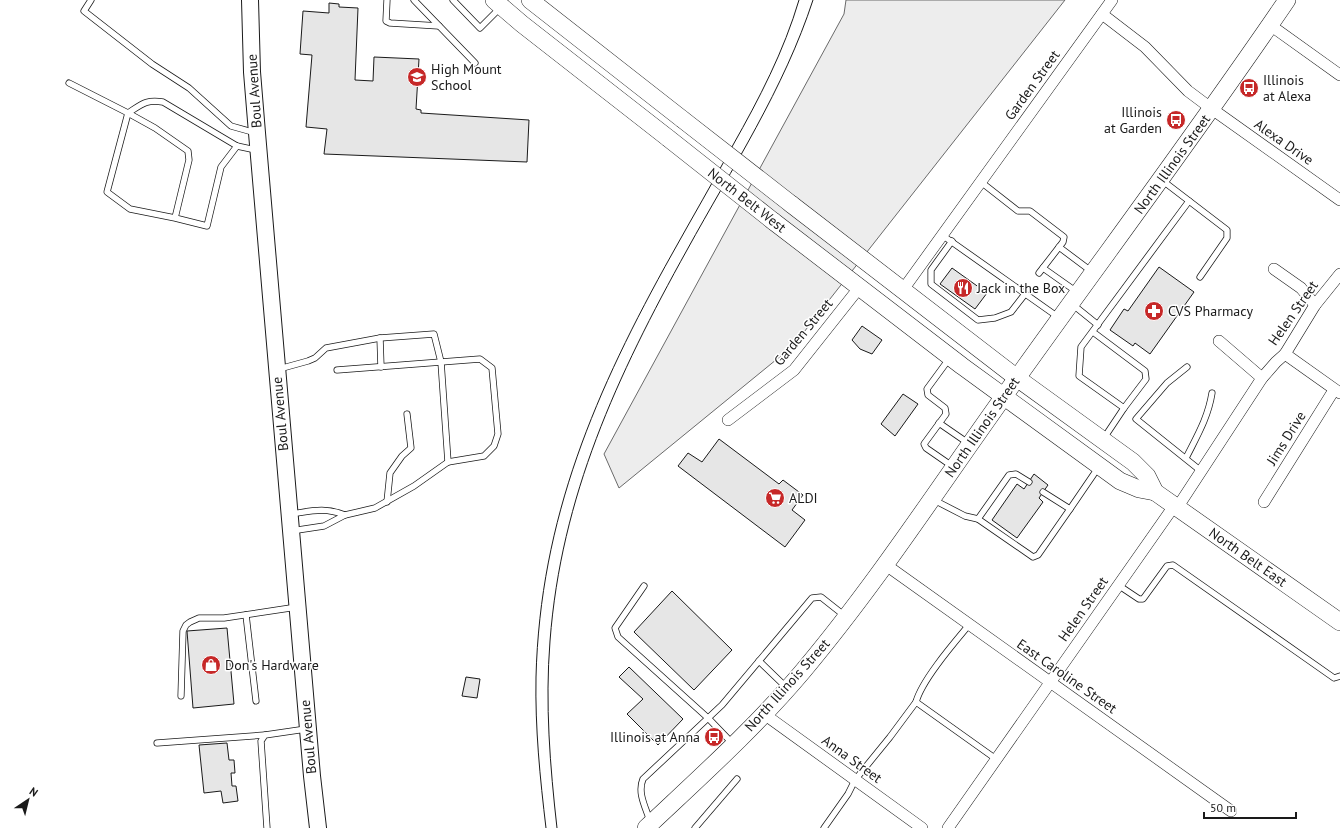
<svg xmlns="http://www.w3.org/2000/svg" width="1340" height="828" viewBox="0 0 1340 828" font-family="'PT Sans',sans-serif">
  <rect width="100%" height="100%" fill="#fff"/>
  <polygon fill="#ededed" stroke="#6a6a6a" points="846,0 1065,0 793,346 619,488 604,454 844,14"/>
  <g fill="#e6e6e6" stroke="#1a1a1a">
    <polygon points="329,3 339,4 339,7 358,8 355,80 373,81 374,57 419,59 416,109 421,110 421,113 529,120 527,162 324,154 327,129 306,127 312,55 300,54 303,11 329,13"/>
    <polygon points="1159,267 1194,292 1150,354 1135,343 1133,346 1110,330 1124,309 1128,311"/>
    <polygon points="952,268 987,293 975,309 940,284"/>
    <polygon points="862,326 882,340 872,354 860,349 852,340"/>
    <polygon points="903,394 918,404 895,436 881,424"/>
    <polygon points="719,439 779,484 783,480 803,495 792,510 805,520 785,547 678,466 688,453 702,462"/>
    <polygon points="1034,474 1048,485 1039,498 1043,502 1017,538 992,520 1017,484 1024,489"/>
    <polygon points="672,591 732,650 694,690 634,632"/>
    <polygon points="227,628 234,704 193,708 187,631"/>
    <polygon points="629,667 683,719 658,745 627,714 643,699 619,677"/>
    <polygon points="466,677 480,679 477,698 462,696"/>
    <polygon points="227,743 229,760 234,760 235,773 231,773 232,786 236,786 238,801 223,803 221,791 204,793 199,745"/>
  </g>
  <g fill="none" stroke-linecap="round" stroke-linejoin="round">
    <defs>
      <g id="lane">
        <polyline points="91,0 84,11 152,64 189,88 231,126 256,133"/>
        <polyline points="387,0 386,21 390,23 439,26"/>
        <polyline points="414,0 475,63"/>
        <polyline points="453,0 480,28 501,7"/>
        <path d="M69 83 128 113C142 104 147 99 163 102L237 146 256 150"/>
        <polyline points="1163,181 1227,230 1227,238 1200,277"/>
        <polyline points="981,182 1018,211 1030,211 1064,237 1063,242 1039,273"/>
        <polyline points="175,218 130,209 107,192 128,113 155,128 188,151 189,160 175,218 207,226 221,167 237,146"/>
        <polyline points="942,235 1058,317"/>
        <polyline points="952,241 931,270 931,284 978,320 995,318 1011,312 1025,294"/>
        <polyline points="1059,247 1091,271"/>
        <polyline points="1043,268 1077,292"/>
        <polyline points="1072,304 1098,325"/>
        <polyline points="1093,332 1145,371 1146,379 1124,408 1079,376 1081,347 1189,201"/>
        <polyline points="380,338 381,367"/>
        <polyline points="949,359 927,389 928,395 945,408 946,414 924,444 926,448 952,466"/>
        <polyline points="1187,367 1167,383 1136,419 1201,471"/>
        <polyline points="279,369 308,361 315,358 326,348 380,338 434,334 441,362 448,462"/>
        <polyline points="337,370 480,359 492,368 498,434 494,446 484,456 448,462 414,486 375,508 345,515"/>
        <polyline points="939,423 968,443"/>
        <polyline points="1104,438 1124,408"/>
        <path d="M1186 458C1197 436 1208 418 1212 393"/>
        <polyline points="1043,492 1070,509 1098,468"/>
        <polyline points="934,500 965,516 978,519 1009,475 1016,474 1029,482"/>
        <polyline points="387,502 390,473 402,456 411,448 407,414"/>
        <path d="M291 514C312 511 324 507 345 515L324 526 291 531"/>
        <polyline points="978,519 1033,557 1038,555 1070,509"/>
        <polyline points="1118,585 1139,599 1143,599 1167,566 1173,565 1334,678 1340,676"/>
        <polyline points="644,586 615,628 618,637 708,718 733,744"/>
        <polyline points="246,615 256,701"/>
        <polyline points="759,661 786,687"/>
        <polyline points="181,696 183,631 186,625 190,622 199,618 224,618 297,607"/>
        <path d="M916 702C922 680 954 643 969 625"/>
        <polyline points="157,743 265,735"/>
        <path d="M650 821C646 808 637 793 643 779L722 705 812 598 821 597 845 616"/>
        <polyline points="267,828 261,741 265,735 306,729"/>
        <polyline points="695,828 737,779"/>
        <polyline points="824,828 848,794 855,780 890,737 916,702 996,759"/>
      </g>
      <g id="street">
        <polyline points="1102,14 1145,47 1188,91 1212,109 1340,200"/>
        <polyline points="1270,25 1340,75"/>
        <polyline points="1274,269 1301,288 1315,305"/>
        <polyline points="902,291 1112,0"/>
        <polyline points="1219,341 1262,378"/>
        <polyline points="1285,354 1340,393"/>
        <polyline points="728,420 794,370 859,288"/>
        <polyline points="1264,502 1334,390"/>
        <polyline points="1177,508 1262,378 1276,362 1285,354 1315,305 1340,274"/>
        <polyline points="886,565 1231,811"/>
        <polyline points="764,714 922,828"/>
        <polyline points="948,828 1174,506"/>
      </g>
      <polyline id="secondary" points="250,0 252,72 257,133 312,776 318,828"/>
      <g id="primary">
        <polyline points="494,0 522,24 668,138"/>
        <polyline points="530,0 682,119"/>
        <polyline points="791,204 1017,378 1133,462 1147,476 1155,492 1340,622"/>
        <polyline points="773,221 962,366 1120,481 1139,489 1155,492"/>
        <path d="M646 828C699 778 756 727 803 671 881 578 946 476 1017 378 1107 252 1200 128 1287 0"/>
      </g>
    </defs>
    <use href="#lane" stroke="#1a1a1a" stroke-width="7"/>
    <use href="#street" stroke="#1a1a1a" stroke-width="12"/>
    <use href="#secondary" stroke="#1a1a1a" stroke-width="18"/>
    <use href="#primary" stroke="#1a1a1a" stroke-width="18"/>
    <use href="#lane" stroke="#fff" stroke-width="5.5"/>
    <use href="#street" stroke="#fff" stroke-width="11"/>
    <use href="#secondary" stroke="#fff" stroke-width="16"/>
    <use href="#primary" stroke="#fff" stroke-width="17"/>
    <g stroke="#1a1a1a" stroke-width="1">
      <path d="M546 828C540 778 535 728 536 677 540 518 596 390 672 254 692 218 713 182 733 145 759 99 784 51 799 0"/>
      <path d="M557 828C550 766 545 704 550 641 561 496 617 376 687 250 732 168 784 89 813 0"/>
    </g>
    <defs>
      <g id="primary-bridge">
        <polyline points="682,119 791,204"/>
        <polyline points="668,138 773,221"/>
      </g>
    </defs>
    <use href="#primary-bridge" stroke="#1a1a1a" stroke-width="18" stroke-linecap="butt"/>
    <use href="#primary-bridge" stroke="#fff" stroke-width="17"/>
  </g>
  <defs>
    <symbol id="school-disc" viewBox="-11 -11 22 22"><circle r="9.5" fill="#c62828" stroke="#fff"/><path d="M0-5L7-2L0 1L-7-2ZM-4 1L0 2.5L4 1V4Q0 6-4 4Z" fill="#fff"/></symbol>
    <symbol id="bus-disc" viewBox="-11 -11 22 22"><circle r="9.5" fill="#c62828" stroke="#fff"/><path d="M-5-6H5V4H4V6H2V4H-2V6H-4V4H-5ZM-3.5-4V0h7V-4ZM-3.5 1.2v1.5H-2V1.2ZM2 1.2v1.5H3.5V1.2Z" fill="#fff"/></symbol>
    <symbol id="restaurant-disc" viewBox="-11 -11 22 22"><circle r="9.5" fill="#c62828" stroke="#fff"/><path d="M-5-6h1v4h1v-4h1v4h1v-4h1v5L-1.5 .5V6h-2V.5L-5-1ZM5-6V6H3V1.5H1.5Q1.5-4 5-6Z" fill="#fff"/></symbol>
    <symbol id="pharmacy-disc" viewBox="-11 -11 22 22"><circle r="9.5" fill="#c62828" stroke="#fff"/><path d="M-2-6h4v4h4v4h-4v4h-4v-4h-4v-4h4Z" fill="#fff"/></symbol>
    <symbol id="supermarket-disc" viewBox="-11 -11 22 22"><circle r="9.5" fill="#c62828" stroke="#fff"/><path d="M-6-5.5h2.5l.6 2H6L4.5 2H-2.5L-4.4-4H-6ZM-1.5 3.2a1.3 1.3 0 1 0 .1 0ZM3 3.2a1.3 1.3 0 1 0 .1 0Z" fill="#fff"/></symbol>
    <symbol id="shop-disc" viewBox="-11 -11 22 22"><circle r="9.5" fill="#c62828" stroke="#fff"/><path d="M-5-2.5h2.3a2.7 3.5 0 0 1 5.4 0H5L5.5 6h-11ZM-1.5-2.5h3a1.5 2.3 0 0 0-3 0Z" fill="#fff"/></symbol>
  </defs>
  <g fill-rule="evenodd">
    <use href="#school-disc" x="406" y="66" width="22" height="22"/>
    <use href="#bus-disc" x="1238" y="77" width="22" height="22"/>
    <use href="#bus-disc" x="1165" y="109" width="22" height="22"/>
    <use href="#restaurant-disc" x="952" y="277" width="22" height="22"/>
    <use href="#pharmacy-disc" x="1143" y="300" width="22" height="22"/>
    <use href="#supermarket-disc" x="764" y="487" width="22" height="22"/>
    <use href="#shop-disc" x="200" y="654" width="22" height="22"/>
    <use href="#bus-disc" x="703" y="726" width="22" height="22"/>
  </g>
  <g text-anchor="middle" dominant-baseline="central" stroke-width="3" stroke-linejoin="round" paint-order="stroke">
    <g font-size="14" fill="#1a1a1a" stroke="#fff" text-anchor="start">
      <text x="431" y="69">High Mount<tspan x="431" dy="16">School</tspan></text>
      <text x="1263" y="80">Illinois<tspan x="1263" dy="16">at Alexa</tspan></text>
      <text x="1162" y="112" text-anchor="end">Illinois<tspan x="1162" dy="16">at Garden</tspan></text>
      <text x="977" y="288">Jack in the Box</text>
      <text x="1168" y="311">CVS Pharmacy</text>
      <text x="789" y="498">ALDI</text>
      <text x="225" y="665">Don's Hardware</text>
      <text x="700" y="737" text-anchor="end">Illinois at Anna</text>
    </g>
    <g font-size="14" fill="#1a1a1a" stroke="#fff">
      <text transform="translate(1032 85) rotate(-54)">Garden Street</text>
      <text transform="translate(254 91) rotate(-94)">Boul Avenue</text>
      <text transform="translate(1284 142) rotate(35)">Alexa Drive</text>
      <text transform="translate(1172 164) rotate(-54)">North Illinois Street</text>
      <text transform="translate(747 200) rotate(38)">North Belt West</text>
      <text transform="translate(1293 313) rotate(-55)">Helen Street</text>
      <text transform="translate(803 332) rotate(-50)">Garden Street</text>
      <text transform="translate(280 414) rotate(-95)">Boul Avenue</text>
      <text transform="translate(982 427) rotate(-55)">North Illinois Street</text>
      <text transform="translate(1286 438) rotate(-58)">Jims Drive</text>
      <text transform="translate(1248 557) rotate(35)">North Belt East</text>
      <text transform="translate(1083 609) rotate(-55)">Helen Street</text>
      <text transform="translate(1067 676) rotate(35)">East Caroline Street</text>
      <text transform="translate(787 685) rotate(-48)">North Illinois Street</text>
      <text transform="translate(308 737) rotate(-95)">Boul Avenue</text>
      <text transform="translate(852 759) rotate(36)">Anna Street</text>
    </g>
  </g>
  <g transform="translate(28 800) rotate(35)" stroke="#ffffff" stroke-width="3" paint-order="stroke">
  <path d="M0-3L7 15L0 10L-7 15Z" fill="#1a1a1a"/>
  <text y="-6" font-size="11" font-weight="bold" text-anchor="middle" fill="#1a1a1a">N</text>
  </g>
  <path d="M1204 812v6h92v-6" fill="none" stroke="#1a1a1a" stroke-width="2"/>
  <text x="1210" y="812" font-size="12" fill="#1a1a1a" stroke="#ffffff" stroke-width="3" paint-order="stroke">50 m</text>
</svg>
